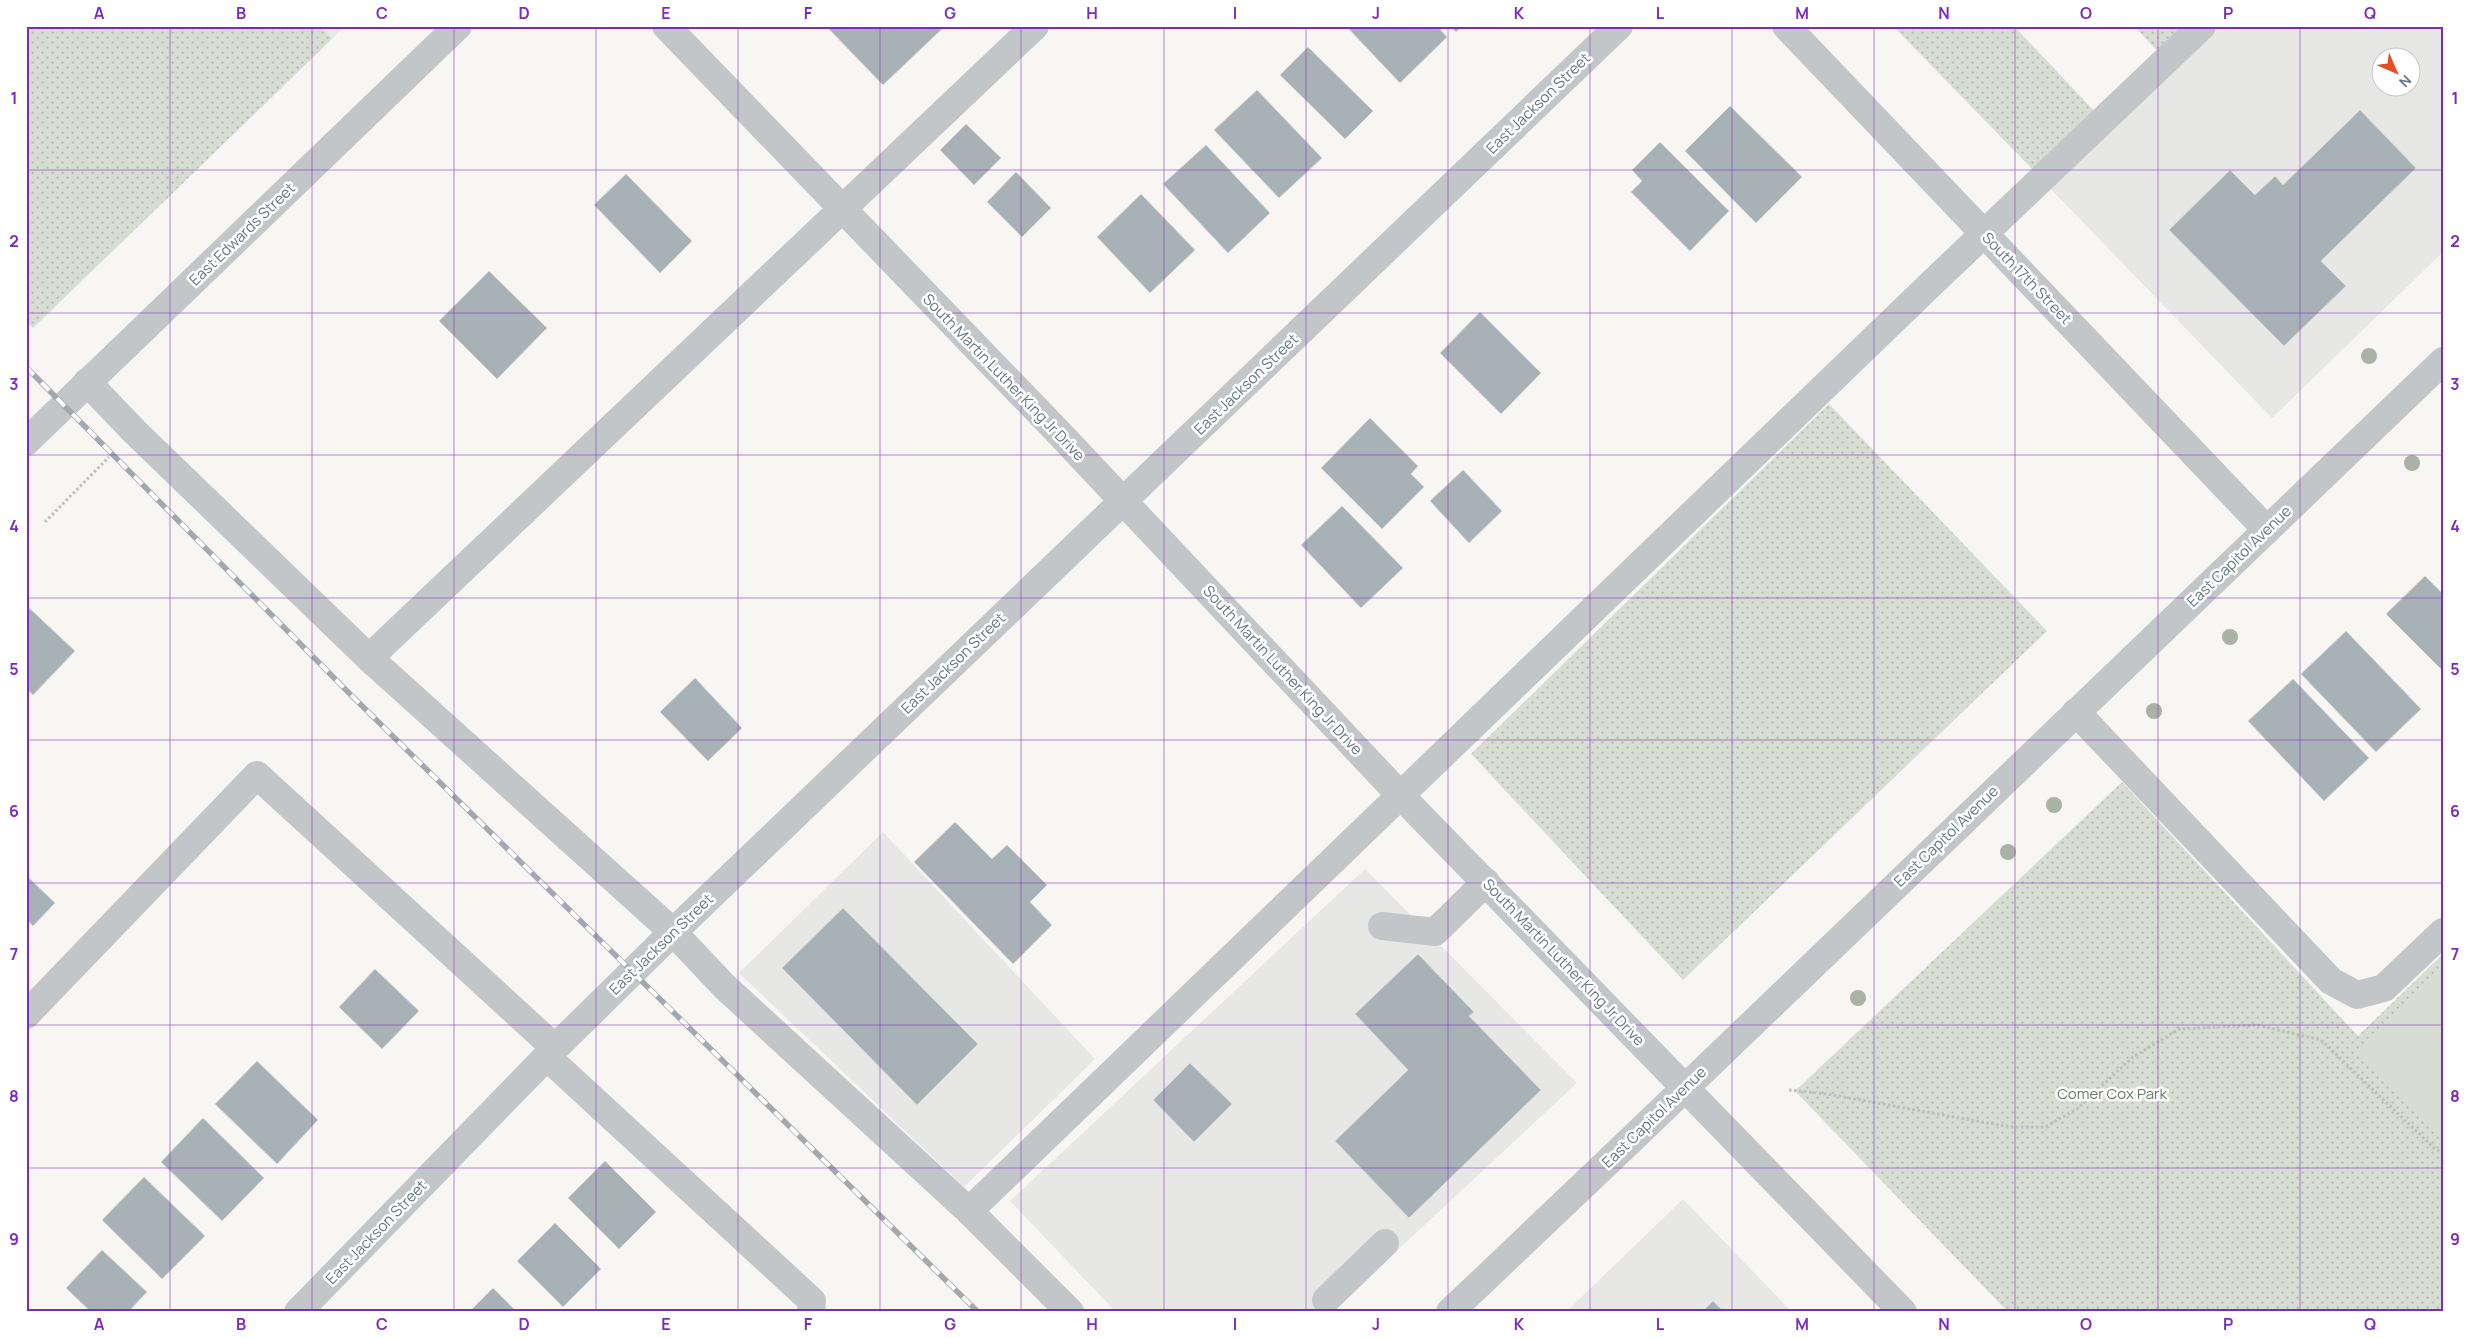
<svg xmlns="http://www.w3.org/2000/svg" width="2469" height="1338" viewBox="0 0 2469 1338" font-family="Manrope,sans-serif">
  <defs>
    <pattern id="grass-dots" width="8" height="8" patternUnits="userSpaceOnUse" patternTransform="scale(1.25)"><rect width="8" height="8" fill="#d8ddd4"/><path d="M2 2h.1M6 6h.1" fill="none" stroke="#b3b8b2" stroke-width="1.8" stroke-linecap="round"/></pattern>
  </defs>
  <rect width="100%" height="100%" fill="#f7f6f3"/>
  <g fill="#e7e8e6" fill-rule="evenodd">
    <polygon points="320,26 345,26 332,39"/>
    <path d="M2215 26H2443V252L2272 418 2048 186ZM2382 58H2412V88H2382Z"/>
    <polygon points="883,832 1095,1059 964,1187 739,973"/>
    <polygon points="1365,869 1577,1083 1331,1312 1116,1312 1010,1201"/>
    <polygon points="1683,1199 1792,1312 1566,1312"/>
  </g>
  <g fill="url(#grass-dots)">
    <polygon points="26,26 320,26 332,39 33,328 26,322"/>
    <polygon points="1893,26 2014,26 2097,114 2035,172"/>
    <polygon points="2134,26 2186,26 2159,53"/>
    <polygon points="1829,404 2047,631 1683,980 1471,754"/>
    <polygon points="2122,782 2358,1036 2443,954 2443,1312 2008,1312 1795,1091"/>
  </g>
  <polygon fill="#d8ddd4" points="2443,970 2443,1138 2441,1140 2357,1053"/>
  <g fill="#a8b1b6" stroke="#d8d8d6">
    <polygon points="826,26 945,26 883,85"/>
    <polygon points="1346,26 1437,26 1447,37 1400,83"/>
    <polygon points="1450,26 1462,26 1456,32"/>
    <polygon points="1308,47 1373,111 1345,139 1280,75"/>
    <polygon points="1257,90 1322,158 1279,198 1214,130"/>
    <polygon points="1730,106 1802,177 1756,223 1685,151"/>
    <polygon points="2360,110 2416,168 2321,261 2346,286 2284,346 2169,230 2230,170 2255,195 2275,176 2283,185"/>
    <polygon points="966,124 1001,158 974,185 940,150"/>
    <polygon points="1660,142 1729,211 1690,251 1631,192 1642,181 1632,170"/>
    <polygon points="1206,145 1270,213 1228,253 1163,184"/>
    <polygon points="1016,172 1051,208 1022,237 987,202"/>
    <polygon points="626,174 692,241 660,273 594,205"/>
    <polygon points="1141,194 1195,250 1150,293 1097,237"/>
    <polygon points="489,271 547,328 497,379 439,321"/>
    <polygon points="1480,312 1541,373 1501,414 1440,353"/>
    <polygon points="1370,418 1418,466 1411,474 1424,487 1382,529 1321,468"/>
    <polygon points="1463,470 1502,511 1469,543 1430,501"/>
    <polygon points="1342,506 1403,568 1361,608 1301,545"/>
    <polygon points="2425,576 2443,594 2443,671 2386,614"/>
    <polygon points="26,605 75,651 33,695 26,689"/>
    <polygon points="2346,631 2421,709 2376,752 2301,674"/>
    <polygon points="695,678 742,728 708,761 660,712"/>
    <polygon points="2293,679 2369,758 2324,801 2248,721"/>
    <polygon points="955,822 992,859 1007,845 1047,885 1030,902 1052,925 1013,964 914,862"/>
    <polygon points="26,875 55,903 33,926 26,919"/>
    <polygon points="843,908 978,1044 917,1105 782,968"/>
    <polygon points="1418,954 1474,1012 1469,1016 1541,1090 1409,1218 1335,1141 1408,1070 1355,1014"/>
    <polygon points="375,969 419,1011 382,1049 339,1007"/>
    <polygon points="257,1061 318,1120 277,1164 215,1104"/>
    <polygon points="1190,1063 1232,1104 1194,1142 1153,1100"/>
    <polygon points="203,1118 264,1178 222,1221 161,1162"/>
    <polygon points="605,1161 656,1212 619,1249 568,1198"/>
    <polygon points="144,1177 205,1236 162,1279 102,1220"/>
    <polygon points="555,1223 601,1269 563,1307 517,1261"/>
    <polygon points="102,1250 147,1292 128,1312 91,1312 66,1288"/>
    <polygon points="493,1288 517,1312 469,1312"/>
    <polygon points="1713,1301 1724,1312 1702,1312"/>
  </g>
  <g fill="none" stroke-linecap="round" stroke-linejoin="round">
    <g stroke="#bcbec0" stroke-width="3" stroke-dasharray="2.5 2.5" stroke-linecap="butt">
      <polyline points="45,522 109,457"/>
      <polyline points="1789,1090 1827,1094 2010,1127 2045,1127 2077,1109 2133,1057 2179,1029 2257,1025 2321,1040 2434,1148 2443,1153"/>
    </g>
    <g stroke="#c2c6c9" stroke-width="28">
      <polyline points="666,26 1059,433 1401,796 1903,1312"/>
      <polyline points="1786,26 2267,530"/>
      <polyline points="87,382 135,432 369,658 673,932 724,986 969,1211 1070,1312"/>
      <polyline points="26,442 458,26"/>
      <polyline points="369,658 1035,26"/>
      <polyline points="2076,712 2331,981 2357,995 2384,988 2443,932"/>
      <polyline points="1382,926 1435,932 1486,882"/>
      <polyline points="26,1015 257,775 555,1048"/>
      <polyline points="547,1057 812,1301 811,1312"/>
      <polyline points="969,1211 1930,285 2202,26"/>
      <polyline points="1326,1300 1385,1243"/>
      <polyline points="298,1312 555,1048 673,932 1619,26"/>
      <polyline points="1450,1312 1634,1137 2443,361"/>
    </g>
    <defs>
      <polyline id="rail" points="26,367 351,695 978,1312"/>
    </defs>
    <use href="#rail" stroke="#a2a9ae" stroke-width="5.5"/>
    <use href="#rail" stroke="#fff" stroke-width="4" stroke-dasharray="11" stroke-linecap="butt"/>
  </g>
  <g fill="#a9b2a4">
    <circle cx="2369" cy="356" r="8"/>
    <circle cx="2412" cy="463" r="8"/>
    <circle cx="2230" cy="637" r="8"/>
    <circle cx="2154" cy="711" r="8"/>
    <circle cx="2054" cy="805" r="8"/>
    <circle cx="2008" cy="852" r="8"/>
    <circle cx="1858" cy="998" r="8"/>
  </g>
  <path fill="none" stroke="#7b2cbf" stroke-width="1" stroke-opacity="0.55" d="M170 26V1312M312 26V1312M454 26V1312M596 26V1312M738 26V1312M880 26V1312M1021 26V1312M1164 26V1312M1306 26V1312M1448 26V1312M1590 26V1312M1732 26V1312M1874 26V1312M2015 26V1312M2158 26V1312M2300 26V1312M26 170H2443M26 313H2443M26 455H2443M26 598H2443M26 740H2443M26 883H2443M26 1025H2443M26 1168H2443"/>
  <g text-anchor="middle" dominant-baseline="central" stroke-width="5" stroke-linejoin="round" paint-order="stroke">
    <g font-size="15" fill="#657784" stroke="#fff">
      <text transform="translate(1538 103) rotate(-44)">East Jackson Street</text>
      <text transform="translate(242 234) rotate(-44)">East Edwards Street</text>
      <text transform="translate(2027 278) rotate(46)">South 17th Street</text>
      <text transform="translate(1004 377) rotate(46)">South Martin Luther King Jr Drive</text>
      <text transform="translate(1246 384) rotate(-44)">East Jackson Street</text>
      <text transform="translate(2239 556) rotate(-44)">East Capitol Avenue</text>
      <text transform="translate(953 663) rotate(-44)">East Jackson Street</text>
      <text transform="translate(1283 670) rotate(47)">South Martin Luther King Jr Drive</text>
      <text transform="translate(1946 836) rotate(-44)">East Capitol Avenue</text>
      <text transform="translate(661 944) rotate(-44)">East Jackson Street</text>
      <text transform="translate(1564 962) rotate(46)">South Martin Luther King Jr Drive</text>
      <text transform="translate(1654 1117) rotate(-44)">East Capitol Avenue</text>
      <text transform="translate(376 1232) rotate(-46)">East Jackson Street</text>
    </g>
    <g font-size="15" fill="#697b64" stroke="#fff">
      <text x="2112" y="1093">Comer Cox Park</text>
    </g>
  </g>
  <rect width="2469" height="1338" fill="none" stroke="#ffffff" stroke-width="55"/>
  <g transform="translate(2396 72) rotate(135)"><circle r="24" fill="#ffffff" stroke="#c1c9ce"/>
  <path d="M0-4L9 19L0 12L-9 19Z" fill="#e34e26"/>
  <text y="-8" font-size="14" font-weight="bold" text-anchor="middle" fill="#657784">N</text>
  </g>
  <rect x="28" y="28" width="2414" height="1282" fill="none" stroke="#7b2cbf" stroke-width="2"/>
  <g font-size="16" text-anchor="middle" font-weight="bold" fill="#7b2cbf">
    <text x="99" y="19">A</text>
    <text x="241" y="19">B</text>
    <text x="382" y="19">C</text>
    <text x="524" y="19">D</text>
    <text x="666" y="19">E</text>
    <text x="808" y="19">F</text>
    <text x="950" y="19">G</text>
    <text x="1092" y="19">H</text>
    <text x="1235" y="19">I</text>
    <text x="1376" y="19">J</text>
    <text x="1519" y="19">K</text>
    <text x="1660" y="19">L</text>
    <text x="1802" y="19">M</text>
    <text x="1944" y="19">N</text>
    <text x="2086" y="19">O</text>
    <text x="2228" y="19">P</text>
    <text x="2370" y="19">Q</text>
    <text x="14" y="104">1</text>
    <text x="2455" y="104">1</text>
    <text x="14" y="247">2</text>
    <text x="2455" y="247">2</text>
    <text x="14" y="390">3</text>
    <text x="2455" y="390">3</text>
    <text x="14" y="532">4</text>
    <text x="2455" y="532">4</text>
    <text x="14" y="675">5</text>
    <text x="2455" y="675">5</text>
    <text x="14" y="817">6</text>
    <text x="2455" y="817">6</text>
    <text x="14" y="960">7</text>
    <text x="2455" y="960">7</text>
    <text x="14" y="1102">8</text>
    <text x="2455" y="1102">8</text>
    <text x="14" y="1245">9</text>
    <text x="2455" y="1245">9</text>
    <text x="99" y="1330">A</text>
    <text x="241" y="1330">B</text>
    <text x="382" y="1330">C</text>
    <text x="524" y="1330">D</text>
    <text x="666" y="1330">E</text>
    <text x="808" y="1330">F</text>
    <text x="950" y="1330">G</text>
    <text x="1092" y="1330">H</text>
    <text x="1235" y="1330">I</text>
    <text x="1376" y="1330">J</text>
    <text x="1519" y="1330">K</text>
    <text x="1660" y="1330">L</text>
    <text x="1802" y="1330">M</text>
    <text x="1944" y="1330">N</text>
    <text x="2086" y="1330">O</text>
    <text x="2228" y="1330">P</text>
    <text x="2370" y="1330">Q</text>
  </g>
</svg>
